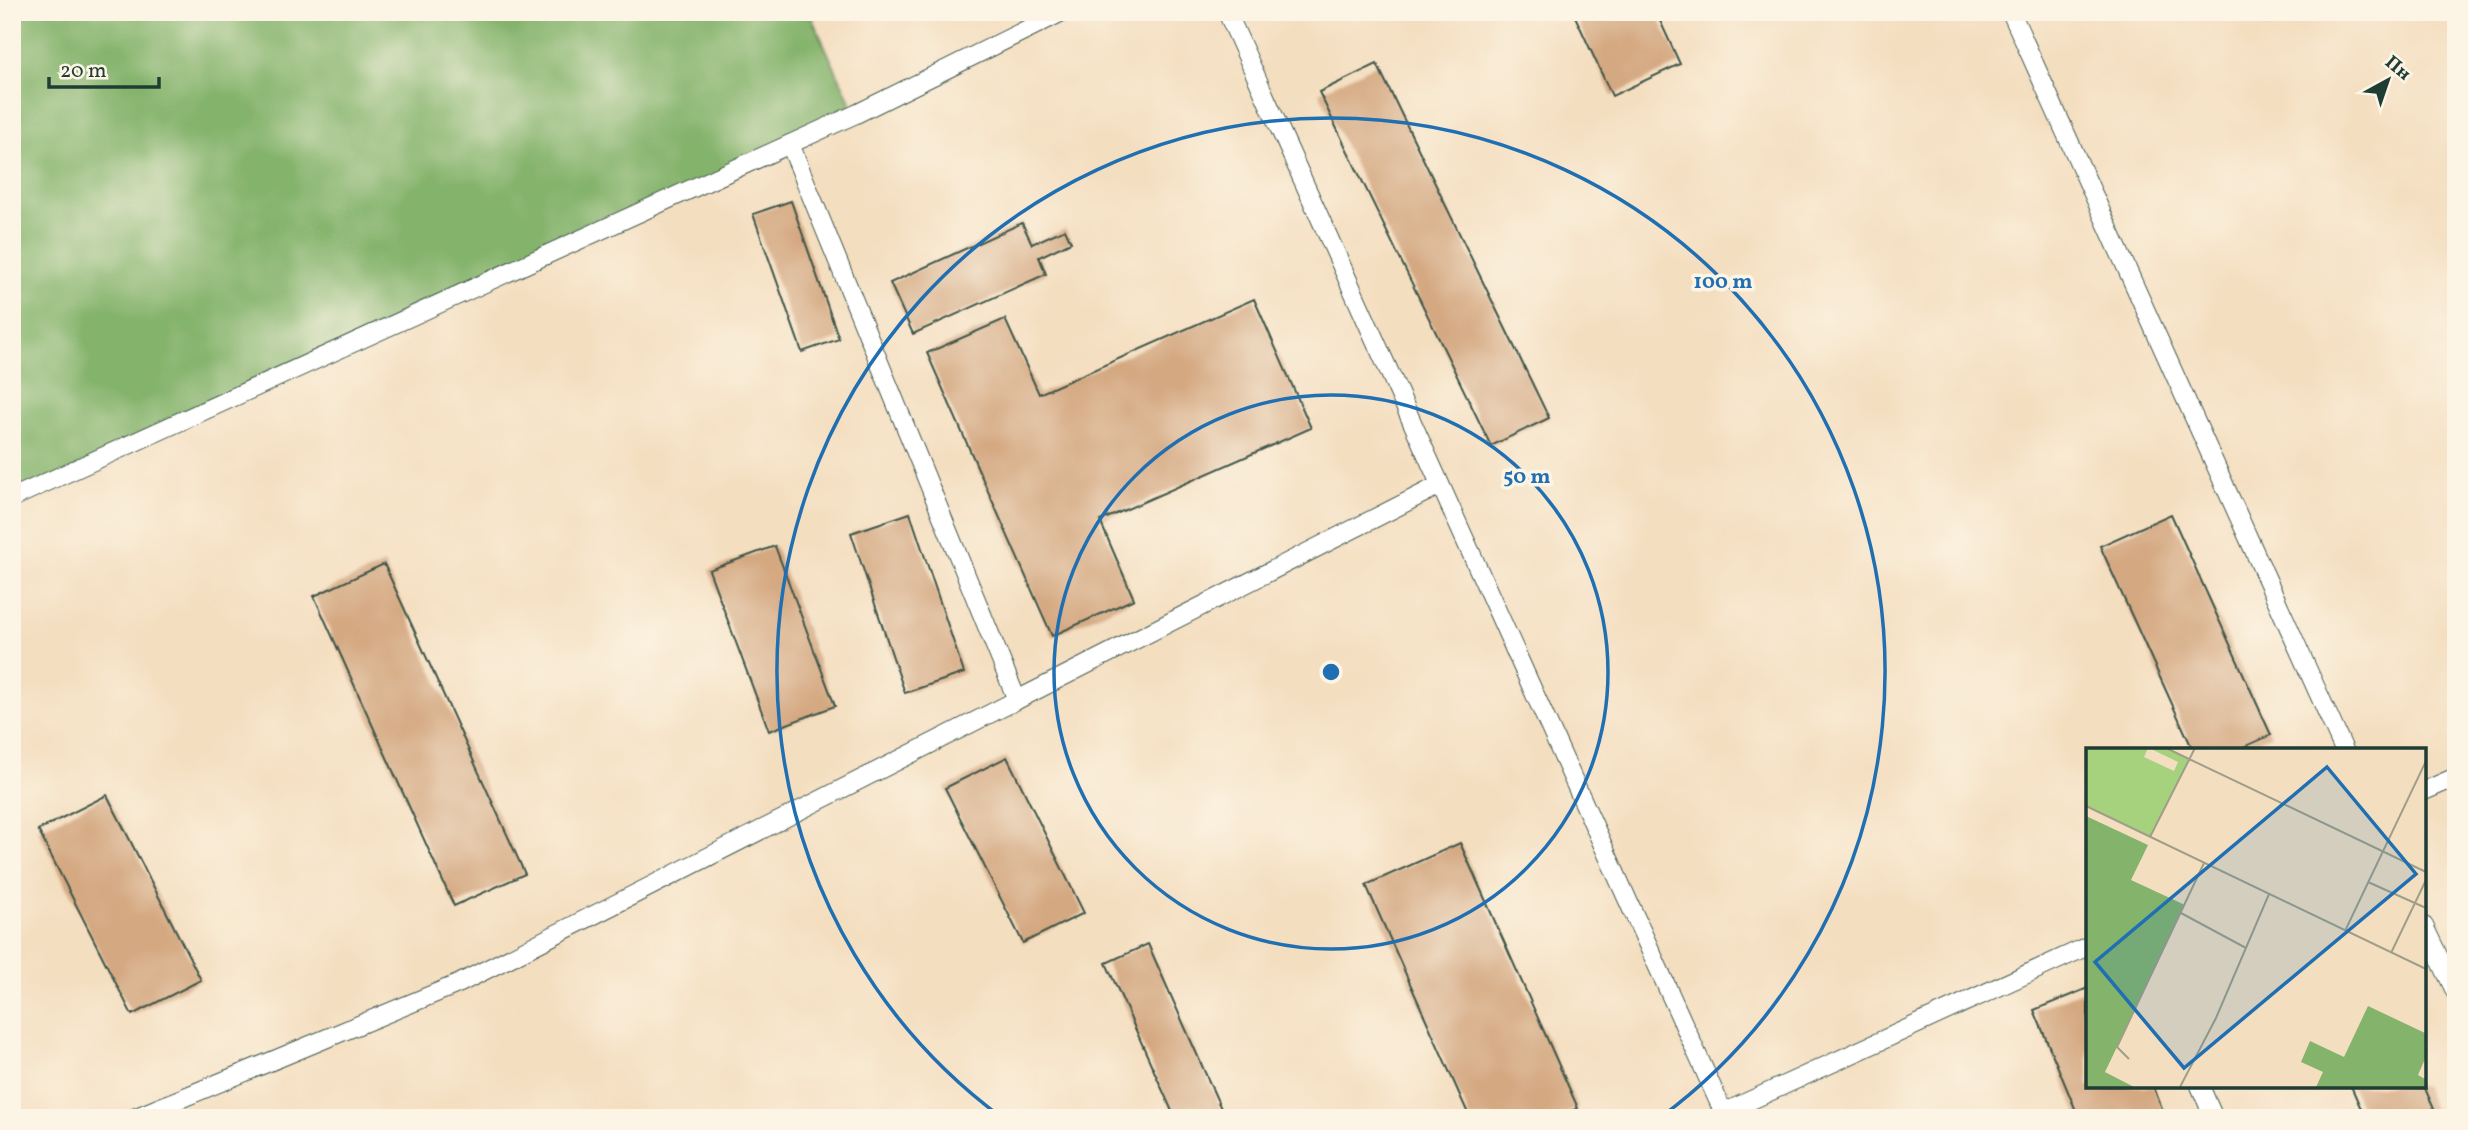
<svg xmlns="http://www.w3.org/2000/svg" width="2468" height="1130" viewBox="0 0 2468 1130" font-family="Vollkorn,serif">
  <rect width="100%" height="100%" fill="#fcf5e5"/>
  <filter id="ink" filterUnits="userSpaceOnUse"><feTurbulence type="fractalNoise" baseFrequency=".0143" numOctaves="2"/><feDisplacementMap in="SourceGraphic" scale="14" xChannelSelector="R" yChannelSelector="G"/><feConvolveMatrix kernelMatrix="1 2 1 2 8 2 1 2 1" color-interpolation-filters="sRGB"/></filter>
  <filter id="wash" filterUnits="userSpaceOnUse"><feTurbulence type="fractalNoise" baseFrequency=".00686" numOctaves="4" result="noise"/><feDisplacementMap in="SourceGraphic" scale="28" xChannelSelector="R" yChannelSelector="G"/><feGaussianBlur stdDeviation="1.57" result="paint"/><feColorMatrix in="noise" values="0 0 0 0 0 0 0 0 0 0 0 0 0 0 0 0 0 1.4 0 .05"/><feComposite in="paint" operator="in"/></filter>
  <g filter="url(#wash)">
    <rect width="100%" height="100%" fill="#f4dec0"/>
    <polygon fill="#84b36c" stroke="#527850" stroke-width="2" points="12,12 809,12 856,114 12,498"/>
    <g id="blocks">
      <g fill="#d4a881">
        <polygon points="1573,12 1656,12 1680,64 1612,96"/>
        <polygon points="1377,64 1549,418 1491,446 1319,92"/>
        <polygon points="791,201 839,339 802,352 753,214"/>
        <polygon points="1022,223 1032,244 1065,229 1071,242 1039,257 1046,274 913,334 890,283"/>
        <polygon points="1254,299 1311,428 1100,521 1134,599 1052,636 927,353 1005,319 1039,394"/>
        <polygon points="910,513 964,673 905,693 851,533"/>
        <polygon points="2171,514 2271,735 2237,750 2193,750 2100,546"/>
        <polygon points="775,546 835,706 769,731 709,570"/>
        <polygon points="384,564 525,874 454,906 314,596"/>
        <polygon points="1007,757 1084,913 1023,943 945,788"/>
        <polygon points="107,795 201,980 132,1015 38,830"/>
        <polygon points="1460,843 1578,1108 1557,1118 1470,1118 1366,885"/>
        <polygon points="1148,944 1223,1113 1213,1118 1175,1118 1106,963"/>
        <polygon points="2088,988 2088,1086 2153,1086 2166,1118 2079,1118 2034,1010"/>
        <polygon points="2351,1086 2424,1086 2437,1116 2433,1118 2365,1118"/>
      </g>
    </g>
  </g>
  <g filter="url(#ink)">
    <use href="#blocks" fill-opacity="0" stroke="#3f5549" stroke-width="2"/>
    <g fill="none" stroke-linecap="round" stroke-linejoin="round">
      <defs>
        <g id="lane">
          <polyline points="1227,12 1726,1118"/>
          <polyline points="2011,12 2344,750"/>
          <polyline points="790,144 1017,700"/>
          <polyline points="12,498 856,114 1062,12"/>
          <polyline points="2424,791 2456,777"/>
          <polyline points="2424,926 2456,993"/>
          <polyline points="2200,1086 2214,1118"/>
          <polyline points="1723,1113 2088,946"/>
          <polyline points="134,1118 460,983 1440,485"/>
        </g>
      </defs>
      <use href="#lane" stroke="#3f5549" stroke-width="20"/>
      <use href="#lane" stroke="#fff" stroke-width="18"/>
    </g>
  </g>
  <g fill="none" stroke="#1f6fb2" stroke-width="3.5">
    <circle cx="1331" cy="672" r="277"/>
    <path d="M1001 1117A554 554 0 1 1 1661 1117"/>
  </g>
  <g transform="translate(2086 748)">
    <rect width="340" height="340" fill="#f4dec0"/>
    <path d="M0 0H62L58 9 88 23 92 14 63 0H82L104 11 64 89 0 58Z" fill="#a6d17d"/>
    <path d="M0 68 62 97 45 132 99 157 19 324 48 339H0ZM282 258 339 285V311L332 327 339 331V339H230L237 324 215 314 224 293 258 309Z" fill="#84b36c"/>
    <path fill="none" stroke="#9f9e88" stroke-width="2" d="M80 0 340 124M0 58 340 221M64 89 109 0M282 134 340 160M95 165 160 200M259 183 340 13M305 205 340 132M43 311 31 299 118 115M94 339 130 270 183 146"/>
    <path fill="#1f6fb2" fill-opacity="0.15" stroke="#1f6fb2" stroke-width="3.5" d="M241 19 330 126 98 320 9 214Z"/>
    <rect width="340" height="340" fill="none" stroke="#1f3d34" stroke-width="3.5"/>
  </g>
  <circle cx="1331" cy="672" r="10" fill="#1f6fb2" stroke="#fcf5e5" stroke-width="3.5"/>
  <g font-size="21" text-anchor="middle" font-weight="bold" fill="#1f6fb2" stroke="#fcf5e5" stroke-width="7" stroke-linejoin="round" paint-order="stroke">
    <text x="1723" y="288">100 m</text>
    <text x="1527" y="483">50 m</text>
  </g>
  <rect width="2468" height="1130" fill="none" stroke="#fcf5e5" stroke-width="42"/>
  <g transform="translate(2388 80) rotate(40)" stroke="#fcf5e5" stroke-width="5" paint-order="stroke">
  <path d="M0-5L12 26L0 18L-12 26Z" fill="#1f3d34"/>
  <text y="-10" font-size="19" font-weight="bold" text-anchor="middle" fill="#1f3d34">Пн</text>
  </g>
  <path d="M49 77v10h110v-10" fill="none" stroke="#1f3d34" stroke-width="3.5"/>
  <text x="60" y="77" font-size="21" fill="#1f3d34" stroke="#fcf5e5" stroke-width="5" paint-order="stroke">20 m</text>
</svg>
